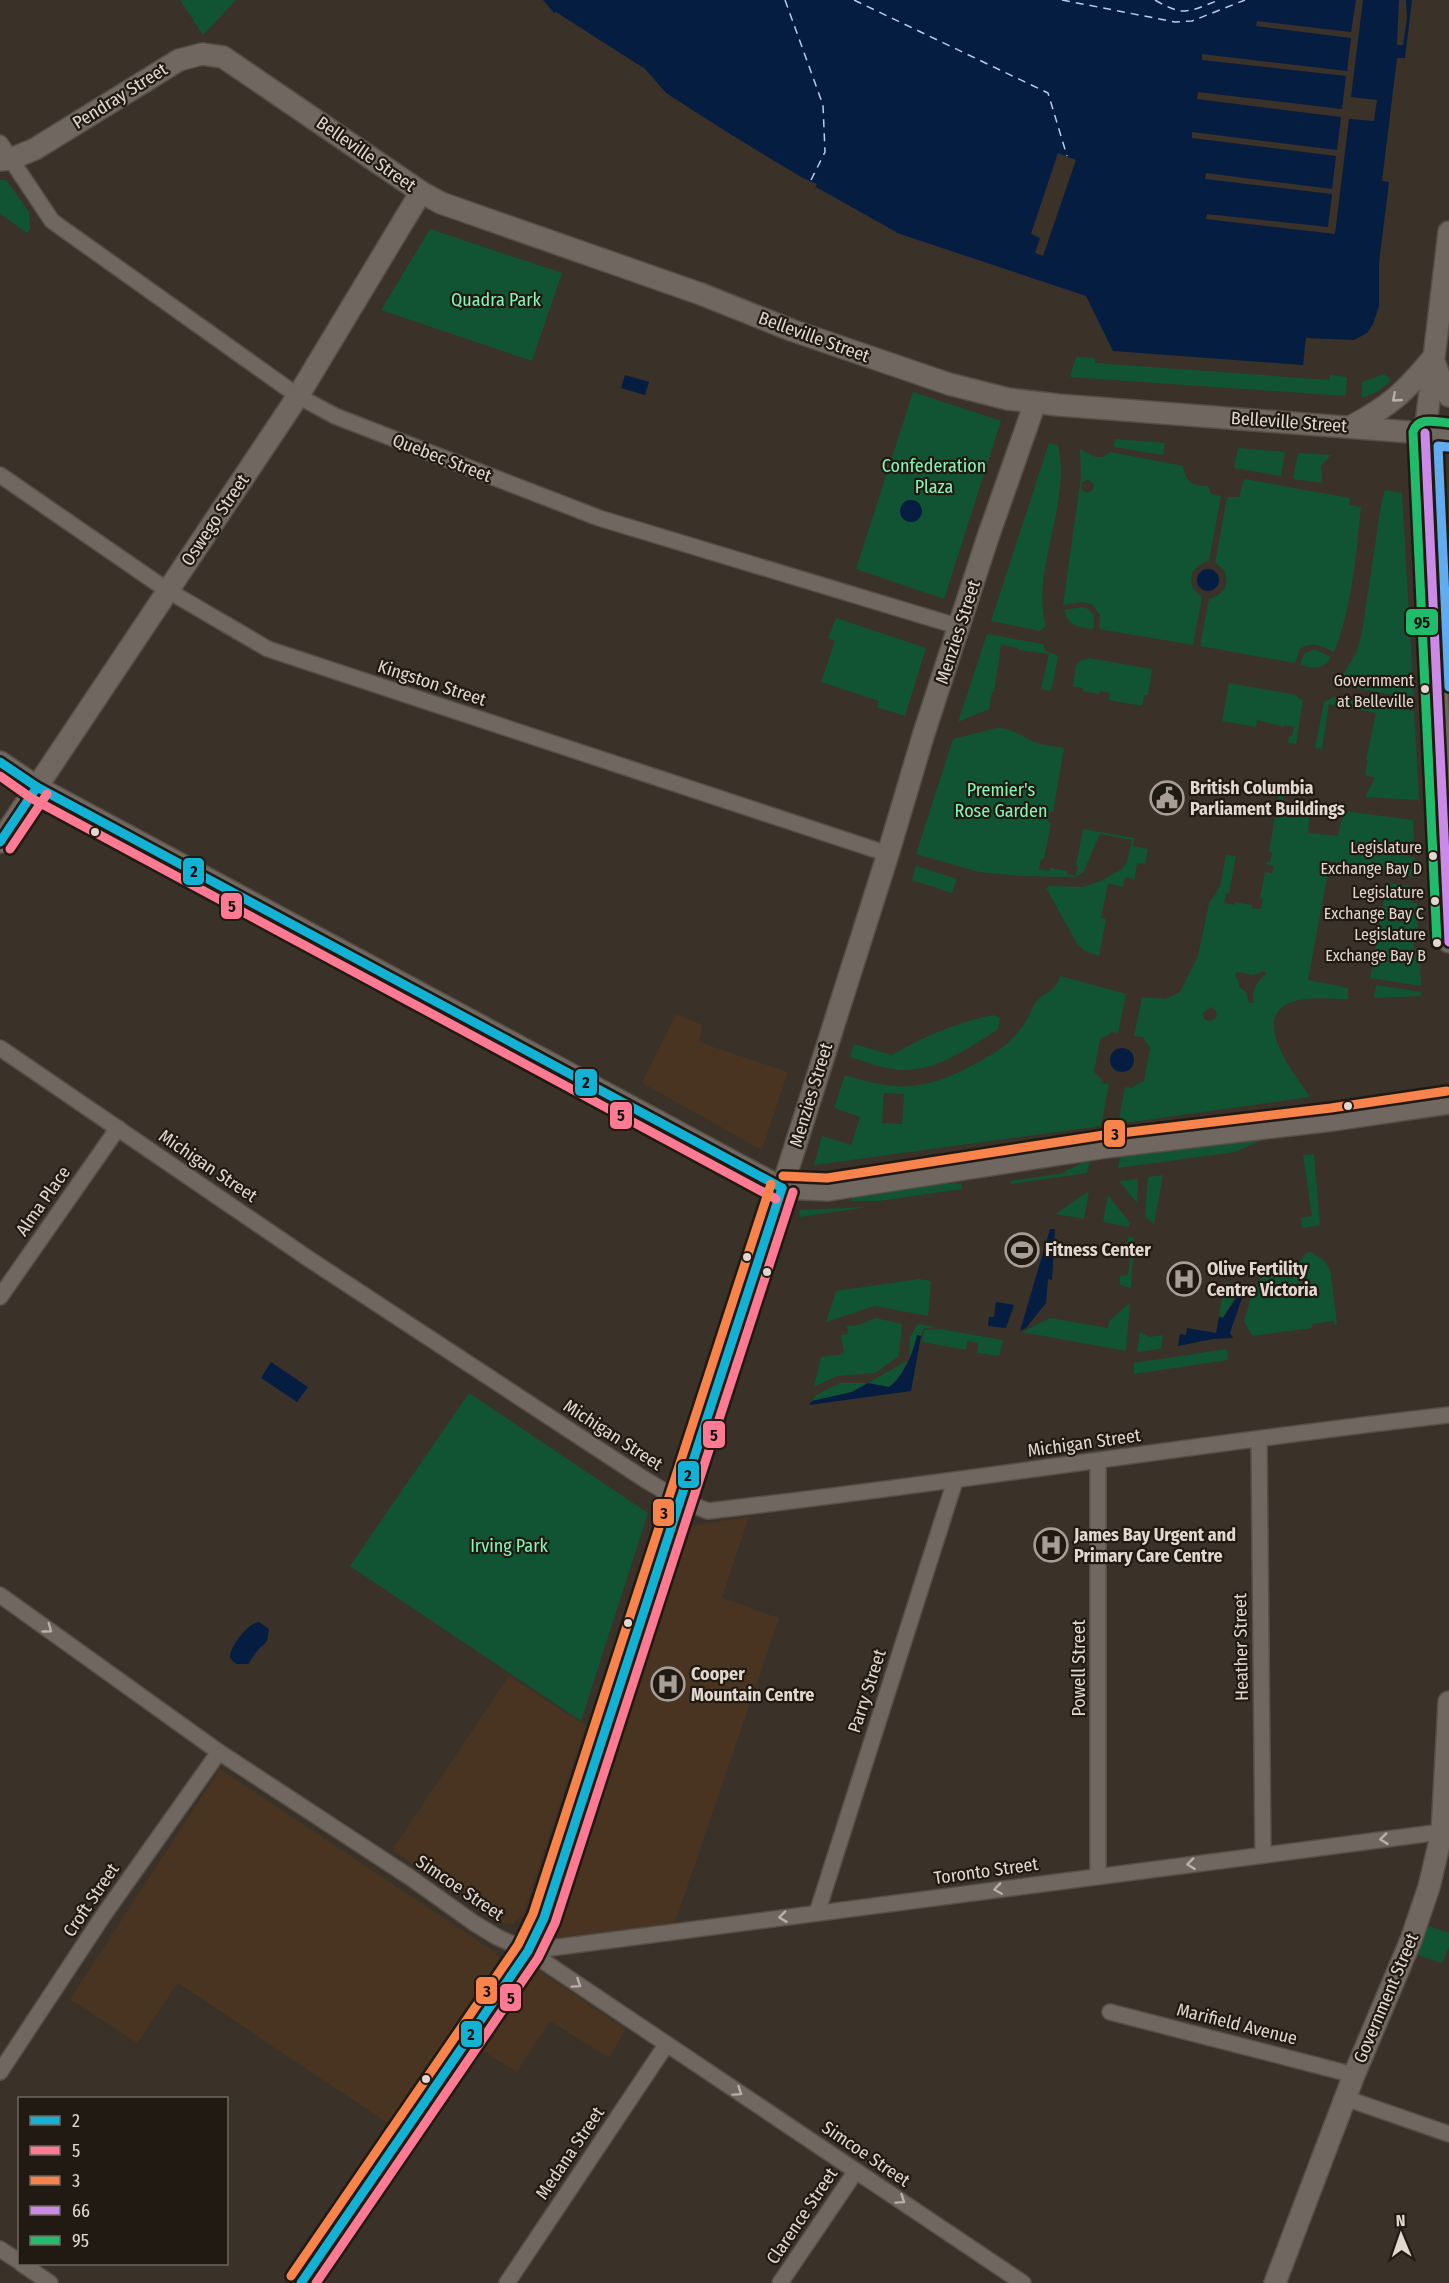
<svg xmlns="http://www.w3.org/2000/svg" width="1449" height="2283" viewBox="0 0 1449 2283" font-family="'Fira Sans Condensed',sans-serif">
  <rect width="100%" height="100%" fill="#3a3128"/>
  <g fill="#483421">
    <polygon points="676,1014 703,1025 699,1042 788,1072 762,1150 642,1083"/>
    <polygon points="749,1517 722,1598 779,1618 675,1923 567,1937 557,1937 553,1928 682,1527"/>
    <polygon points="509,1676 586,1726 523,1915 513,1924 502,1923 392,1850"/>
    <polygon points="220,1769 495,1952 499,1958 500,1966 498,1972 394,2127 178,1983 137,2043 70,1999"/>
    <polygon points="532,1968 538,1970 626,2029 609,2058 550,2021 517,2072 476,2047 526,1971"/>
  </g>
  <g fill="#115434" fill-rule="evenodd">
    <polygon points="180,0 236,0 203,35"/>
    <polygon points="0,180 6,180 9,184 29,212 30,229 27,233 0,214"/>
    <polygon points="430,229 562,273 532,361 381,310"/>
    <polygon points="1076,357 1095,358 1095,363 1329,380 1330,375 1347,377 1346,396 1070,377"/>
    <polygon points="1384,374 1391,380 1379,391 1362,398 1362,382"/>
    <polygon points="913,392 1001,421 944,599 856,569"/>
    <polygon points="1115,439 1165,443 1163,455 1114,447"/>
    <path d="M1049 443 1058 445C1072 503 1030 571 1046 626L1040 631 991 621Z"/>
    <polygon points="1238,448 1285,452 1281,476 1234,468"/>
    <path d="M1080 449C1091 454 1098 463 1110 452L1183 466C1184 481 1194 487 1208 486L1211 494 1221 496 1209 561C1188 566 1185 586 1202 597L1193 645 1099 629 1100 615 1092 604 1081 602 1063 605 1081 476ZM1087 480 1091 481 1094 485 1093 490 1087 493 1083 491 1081 487 1082 482Z"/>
    <polygon points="1298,453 1331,455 1321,466 1322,483 1293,479"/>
    <path d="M1244 479 1350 498 1349 505 1361 507C1356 555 1352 608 1334 652 1321 646 1313 640 1300 649L1295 663 1200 646 1209 599C1229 594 1233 573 1215 563L1227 497H1239Z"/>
    <polygon points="1385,490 1402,493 1414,699 1346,686 1343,684 1342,677 1357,651 1362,632 1381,505"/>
    <path d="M1083 607C1095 610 1095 619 1093 629 1077 627 1068 626 1064 610Z"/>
    <polygon points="836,618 926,648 905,716 877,707 879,701 821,682 835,641 828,638"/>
    <polygon points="987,634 1043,644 1045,651 1055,654 1058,657 1051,691 1041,689 1049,654 1019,650 1018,648 1001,645 994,692 992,692 989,709 958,722"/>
    <path d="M1314 649 1331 657C1323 671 1314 668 1300 665L1304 654Z"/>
    <polygon points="1088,658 1152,669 1148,695 1144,695 1142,706 1109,700 1110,693 1100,691 1099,694 1082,691 1083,688 1073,686 1076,665 1081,660 1086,660"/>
    <polygon points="1229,683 1296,695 1299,699 1303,700 1296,744 1288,743 1289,736 1292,736 1294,727 1284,725 1284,727 1257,720 1256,727 1222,721"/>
    <polygon points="1334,697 1414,711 1419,800 1365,797 1375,778 1365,775 1368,760 1366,760 1376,713 1329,704 1322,749 1315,748 1324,702"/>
    <path d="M997 728C1014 729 1020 736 1034 742 1043 746 1055 746 1064 748L1053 812H1050L1048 822 1051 823 1044 859H1041L1039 869 1049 871 1050 868 1067 871V874L1076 876 1078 866 1076 865 1083 829 1134 838 1133 846 1148 849 1145 864 1137 863 1135 879 1125 877 1123 887 1108 883 1101 918 1106 919 1099 956 1085 951 1078 945 1046 888 1049 886 1083 887 1101 881 1122 869 1127 862 1132 840 1100 834 1083 873 1075 877 1020 876 979 872 916 854 953 739Z"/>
    <path d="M1280 788 1298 791 1283 797 1288 810 1305 803 1306 808 1310 809 1308 833 1338 836 1343 811 1413 820 1414 841H1410V857H1415L1416 877 1330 861 1308 980 1348 988V999C1330 999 1308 996 1292 1002 1248 1017 1296 1076 1310 1097L1118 1124 1125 1087 1133 1088 1134 1086 1144 1081 1150 1048 1143 1037 1134 1036 1142 997 1166 999 1180 992 1198 956 1209 903 1220 887 1226 855 1236 856 1229 893H1226L1224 903 1234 905 1235 902 1252 905V908L1261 909 1263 899 1260 898 1265 872 1272 873 1274 866 1266 864 1267 862H1270L1272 853 1269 852ZM1264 971 1266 974C1255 982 1253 990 1253 1003H1249L1246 992 1239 987 1238 980 1235 975 1237 972 1254 975ZM1211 1007 1215 1010 1217 1015 1214 1020 1208 1021 1204 1019 1203 1013Z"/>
    <polygon points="916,866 957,879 952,893 912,880"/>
    <polygon points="1387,883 1411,886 1412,903 1417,903 1418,933 1414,934 1414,949 1419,949 1421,986 1370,978"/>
    <path d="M1060 976 1126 994 1118 1033 1111 1032 1110 1034 1100 1039 1094 1072 1102 1080 1101 1083 1109 1084 1101 1126 814 1165 822 1136 851 1145 860 1117 834 1108 845 1075C898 1092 924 1091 973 1065 988 1057 1003 1049 1014 1037 1020 1030 1026 1022 1030 1014 1032 1010 1033 1005 1036 1002 1045 992 1057 990 1060 976ZM884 1093 904 1094 902 1124 882 1123Z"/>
    <polygon points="1376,985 1421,992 1421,996 1374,998"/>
    <path d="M993 1015 1000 1018 998 1029C970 1048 935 1072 900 1070 883 1069 866 1062 850 1057L854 1044 892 1055C922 1037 959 1022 993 1015Z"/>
    <polygon points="1263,1140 1235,1152 1118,1168 1121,1154"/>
    <polygon points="1314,1154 1320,1225 1302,1228 1301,1218 1312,1216 1303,1155"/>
    <path d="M1090 1159 1087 1173 1011 1184 1010 1181 1064 1173 1066 1170C1076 1168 1081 1162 1090 1159Z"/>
    <polygon points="1163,1175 1154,1224 1145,1216 1148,1177"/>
    <polygon points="1138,1179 1137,1203 1119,1181"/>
    <polygon points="961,1183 962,1189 879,1201 851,1201 852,1198 914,1186"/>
    <polygon points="1089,1191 1084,1219 1056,1214 1057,1213"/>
    <polygon points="1108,1195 1130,1223 1129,1227 1103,1222"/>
    <polygon points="868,1207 800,1217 799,1210"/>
    <polygon points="1128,1237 1134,1238 1131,1288 1120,1285 1120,1276 1128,1275 1130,1255 1124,1253"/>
    <polygon points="1311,1252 1323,1260 1330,1269 1337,1324 1335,1325 1334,1321 1312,1324 1312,1328 1252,1336 1244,1321 1254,1287 1270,1266 1298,1263 1306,1253"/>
    <polygon points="919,1279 931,1281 928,1316 875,1306 826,1322 836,1291"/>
    <polygon points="1225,1282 1244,1285 1244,1294 1237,1294 1223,1317 1219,1316"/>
    <polygon points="1130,1303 1126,1351 1022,1332 1050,1318 1108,1328 1109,1321"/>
    <polygon points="876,1318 902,1324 899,1356 875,1373 837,1376 814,1387 821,1357 844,1354 841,1335 848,1334 847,1326 859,1325"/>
    <polygon points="918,1324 936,1327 923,1329 921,1336 917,1335 915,1346 909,1359 910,1337"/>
    <polygon points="940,1329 1003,1340 999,1356 977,1353 978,1343 967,1341 966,1350 922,1342 924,1330"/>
    <polygon points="1140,1332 1150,1337 1163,1335 1161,1349 1137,1352"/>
    <polygon points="1227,1349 1228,1360 1134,1374 1134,1363"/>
    <polygon points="737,1352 742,1355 721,1422 718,1422 718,1409"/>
    <polygon points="908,1360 897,1381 889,1387 868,1383 852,1392 812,1401 816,1395 840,1383 868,1383"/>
    <polygon points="469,1393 648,1513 581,1721 350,1566"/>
    <polygon points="1429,1926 1449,1933 1449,1946 1442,1963 1417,1955"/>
  </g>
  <g fill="#051d41">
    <polygon points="543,0 1412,0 1405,58 1397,58 1382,181 1389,182 1379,263 1379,306 1373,324 1367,333 1354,340 1306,338 1303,365 1113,351 1086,296 897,233 813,187 666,93 645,69 554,13"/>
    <polygon points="625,375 649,382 645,395 621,388"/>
    <circle cx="911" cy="511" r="11"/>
    <circle cx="1208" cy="580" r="11"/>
    <circle cx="1122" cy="1060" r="12"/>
    <polygon points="1050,1229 1055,1229 1052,1280 1048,1279 1046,1303 1026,1328 1020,1331"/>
    <polygon points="1238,1295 1243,1295 1230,1333 1233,1338 1213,1339 1178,1346 1180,1334 1186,1335 1187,1328 1216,1333 1219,1317 1223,1318"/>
    <polygon points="996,1302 1014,1305 1006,1328 988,1326 989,1317 994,1317"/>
    <path d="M917 1335 921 1336 911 1391 809 1405 812 1401 852 1392 868 1383 889 1387C904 1376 913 1353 917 1335Z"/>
    <polygon points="271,1362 308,1387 297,1402 261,1378"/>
    <path d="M259 1622 269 1629 267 1641 257 1651 248 1664H236L230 1658C229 1647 248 1623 259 1622Z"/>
  </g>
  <g fill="#3a3128">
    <polygon points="1356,0 1363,0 1351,97 1377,100 1374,121 1349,119 1335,234 1206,219 1207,214 1328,227 1332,194 1205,179 1206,173 1332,189 1336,156 1192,138 1192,132 1337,150 1341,117 1197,99 1198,92 1342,109 1346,76 1202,60 1202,54 1347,71 1351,38 1256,26 1257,21 1351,32"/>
    <polygon points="1399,0 1406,0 1407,18 1403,45 1397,45"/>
    <polygon points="556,12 645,69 666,93 693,112 803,178 817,184 814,191 665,95 643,72 551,14"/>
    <polygon points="1058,153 1076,160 1043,256 1035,253 1040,238 1031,234"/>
    <polygon points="816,187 896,232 894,235 814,191"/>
  </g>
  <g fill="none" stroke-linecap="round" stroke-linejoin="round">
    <g stroke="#b6cef0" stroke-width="1.5" stroke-dasharray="8 6" stroke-linecap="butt">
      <polyline points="785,0 823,105 825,152 811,180"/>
      <polyline points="854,0 1048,93 1067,156"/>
      <polyline points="1062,0 1175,22 1192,21 1245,0"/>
      <path d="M1155 0C1184 17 1188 12 1219 0"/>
    </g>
    <defs>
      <g id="street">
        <polyline points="0,143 52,221 298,396 335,416 599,518 960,627"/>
        <polyline points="0,475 167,590 268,649 888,854"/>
        <path d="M0 1048 309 1259 644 1479 679 1500 708 1511C955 1483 1201 1443 1449 1415"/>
        <polyline points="0,1297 118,1128"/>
        <polyline points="1259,1439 1263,1855"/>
        <polyline points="0,1595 219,1752 411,1878 474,1923 497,1937 528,1951 1023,2283"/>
        <polyline points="1098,1876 1098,1461"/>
        <polyline points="817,1913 955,1481"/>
        <polyline points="528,1951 1449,1831"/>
        <polyline points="1110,2012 1354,2075"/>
        <polyline points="0,2072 103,1916 219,1752"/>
        <polyline points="1345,2098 1449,2134"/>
        <polyline points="0,2249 20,2262"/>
        <polyline points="22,2264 50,2283"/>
        <polyline points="507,2283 666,2045"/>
        <polyline points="780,2283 856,2171"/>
      </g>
      <g id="secondary">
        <polyline points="0,160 11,159 35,149 179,60 202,54 223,57 421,192 441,203 701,294 791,330 949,384 1008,399 1058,405 1449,435"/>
        <polyline points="1449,232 1425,433 1449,942"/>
        <polyline points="1435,364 1444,389 1449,396"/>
        <path d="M1350 427C1390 406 1405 392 1433 358"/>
        <polyline points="0,762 37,787 782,1188 828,1190 1106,1147 1333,1120 1449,1103"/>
        <polyline points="0,842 298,396 421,192"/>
        <polyline points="301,2283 528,1951 544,1918 782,1188 888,854 924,733 988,537 1035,403"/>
        <polyline points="1275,2283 1354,2075 1411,1940 1429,1887 1442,1832 1449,1702"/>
      </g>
    </defs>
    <use href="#street" stroke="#564e47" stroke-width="18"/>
    <use href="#secondary" stroke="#564e47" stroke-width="24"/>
    <use href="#street" stroke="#6f6760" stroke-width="15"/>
    <use href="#secondary" stroke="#6f6760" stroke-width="21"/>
    <defs>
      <g id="bus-1">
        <polyline points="0,762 37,787 782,1188"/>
        <polyline points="0,842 37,787"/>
        <polyline points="301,2283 528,1951 544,1918 782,1188"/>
      </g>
      <g id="bus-2">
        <polyline points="0,776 31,798 776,1199"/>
        <polyline points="10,849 47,794"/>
        <polyline points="316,2283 538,1958 555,1923 793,1192"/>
      </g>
      <g id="bus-3">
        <polyline points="783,1176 827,1178 1104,1135 1331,1108 1447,1091"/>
        <polyline points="291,2276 518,1945 533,1914 771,1184"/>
      </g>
      <polyline id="bus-4" points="1425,433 1449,942"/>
      <path id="bus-5" d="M1437 943 1413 432C1418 416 1436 422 1449 423"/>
      <polyline id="bus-6" points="1448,447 1438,446 1449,687"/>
    </defs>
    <use href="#bus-1" stroke="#211a13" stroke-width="14"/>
    <use href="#bus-2" stroke="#211a13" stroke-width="14"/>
    <use href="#bus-3" stroke="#211a13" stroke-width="14"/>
    <use href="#bus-4" stroke="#211a13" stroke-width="14"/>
    <use href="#bus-5" stroke="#211a13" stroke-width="14"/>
    <use href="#bus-6" stroke="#211a13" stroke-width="14"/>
    <use href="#bus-1" stroke="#13b2d5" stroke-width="9"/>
    <use href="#bus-2" stroke="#fe7a93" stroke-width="9"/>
    <use href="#bus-3" stroke="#f8844c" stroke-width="9"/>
    <use href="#bus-4" stroke="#ca8be6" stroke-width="9"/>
    <use href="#bus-5" stroke="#20bc6c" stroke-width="9"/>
    <use href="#bus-6" stroke="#60acee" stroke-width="9"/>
  </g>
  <defs><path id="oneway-chevron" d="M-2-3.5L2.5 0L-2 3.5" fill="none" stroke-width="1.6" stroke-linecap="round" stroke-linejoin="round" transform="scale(1.5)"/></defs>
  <g stroke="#bab0a8">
    <use href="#oneway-chevron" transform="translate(1396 398) rotate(139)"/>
    <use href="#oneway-chevron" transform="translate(48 1629) rotate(36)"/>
    <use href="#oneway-chevron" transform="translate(1384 1839) rotate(173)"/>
    <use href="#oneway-chevron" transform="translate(1191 1864) rotate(173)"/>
    <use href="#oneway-chevron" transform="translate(998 1889) rotate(172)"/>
    <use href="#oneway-chevron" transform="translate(783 1917) rotate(173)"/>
    <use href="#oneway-chevron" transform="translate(577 1984) rotate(34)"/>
    <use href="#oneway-chevron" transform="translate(738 2092) rotate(34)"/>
    <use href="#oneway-chevron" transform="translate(901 2200) rotate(34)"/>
  </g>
  <defs>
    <symbol id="civic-ring" viewBox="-11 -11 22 22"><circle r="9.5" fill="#211a13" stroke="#a89e95" stroke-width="1.5"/><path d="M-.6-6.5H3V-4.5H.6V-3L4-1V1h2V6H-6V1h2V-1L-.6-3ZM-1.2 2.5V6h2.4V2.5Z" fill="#a89e95"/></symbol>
    <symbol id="stadium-ring" viewBox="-11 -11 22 22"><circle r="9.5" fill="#211a13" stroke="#a89e95" stroke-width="1.5"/><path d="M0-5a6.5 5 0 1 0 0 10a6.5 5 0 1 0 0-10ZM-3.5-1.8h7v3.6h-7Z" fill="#a89e95"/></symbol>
    <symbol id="hospital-ring" viewBox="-11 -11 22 22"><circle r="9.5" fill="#211a13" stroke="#a89e95" stroke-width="1.5"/><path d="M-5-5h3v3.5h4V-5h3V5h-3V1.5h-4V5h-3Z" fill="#a89e95"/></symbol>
  </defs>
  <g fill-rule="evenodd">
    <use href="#civic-ring" x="1148" y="779" width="38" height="38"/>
    <use href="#stadium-ring" x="1003" y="1231" width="38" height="38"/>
    <use href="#hospital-ring" x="1165" y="1260" width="38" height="38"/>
    <use href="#hospital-ring" x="1032" y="1526" width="38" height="38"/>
    <use href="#hospital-ring" x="649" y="1665" width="38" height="38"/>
  </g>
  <g fill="#e3d8cf" stroke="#211a13" stroke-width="2">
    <circle cx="1425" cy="689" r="5"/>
    <circle cx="95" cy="832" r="5"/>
    <circle cx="1433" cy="856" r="5"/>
    <circle cx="1435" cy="901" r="5"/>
    <circle cx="1437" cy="943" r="5"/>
    <circle cx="1348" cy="1106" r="5"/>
    <circle cx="747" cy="1257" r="5"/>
    <circle cx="767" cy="1272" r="5"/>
    <circle cx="628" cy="1623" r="5"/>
    <circle cx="426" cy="2079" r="5"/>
  </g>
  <g text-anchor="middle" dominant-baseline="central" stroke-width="4.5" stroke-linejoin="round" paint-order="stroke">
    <g font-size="16" fill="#e3d8cf" stroke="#211a13" text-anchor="end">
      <text x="1414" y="680">Government<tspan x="1414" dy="21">at Belleville</tspan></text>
      <text x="1422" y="847">Legislature<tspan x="1422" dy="21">Exchange Bay D</tspan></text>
      <text x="1424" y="892">Legislature<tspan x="1424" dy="21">Exchange Bay C</tspan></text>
      <text x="1426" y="934">Legislature<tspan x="1426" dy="21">Exchange Bay B</tspan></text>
    </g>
    <g font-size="18" fill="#e3d8cf" stroke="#211a13">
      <text transform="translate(120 96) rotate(-32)">Pendray Street</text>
      <text transform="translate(366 154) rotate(35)">Belleville Street</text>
      <text transform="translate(814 337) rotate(20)">Belleville Street</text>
      <text transform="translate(1289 422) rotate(4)">Belleville Street</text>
      <text transform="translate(442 458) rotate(21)">Quebec Street</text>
      <text transform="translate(215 520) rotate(-56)">Oswego Street</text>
      <text transform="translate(958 632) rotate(-72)">Menzies Street</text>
      <text transform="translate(432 683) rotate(18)">Kingston Street</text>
      <text transform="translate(811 1095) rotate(-73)">Menzies Street</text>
      <text transform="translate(208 1166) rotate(34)">Michigan Street</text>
      <text transform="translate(43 1201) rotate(-55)">Alma Place</text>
      <text transform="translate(613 1435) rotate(33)">Michigan Street</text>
      <text transform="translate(1084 1443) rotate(-8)">Michigan Street</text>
      <text transform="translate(1241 1647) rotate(-91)">Heather Street</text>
      <text transform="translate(1079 1668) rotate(-90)">Powell Street</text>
      <text transform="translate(867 1691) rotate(-72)">Parry Street</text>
      <text transform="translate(986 1871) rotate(-8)">Toronto Street</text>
      <text transform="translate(460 1888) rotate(34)">Simcoe Street</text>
      <text transform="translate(91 1900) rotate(-56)">Croft Street</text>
      <text transform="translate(1386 1998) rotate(-67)">Government Street</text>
      <text transform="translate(1237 2024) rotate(14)">Marifield Avenue</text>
      <text transform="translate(570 2153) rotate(-56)">Medana Street</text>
      <text transform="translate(866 2154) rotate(34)">Simcoe Street</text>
      <text transform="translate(802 2216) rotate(-56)">Clarence Street</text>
    </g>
    <g font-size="18" fill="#87f5b6" stroke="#211a13">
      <text x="496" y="300">Quadra Park</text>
      <text x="934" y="466">Confederation<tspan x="934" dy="21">Plaza</tspan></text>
      <text x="1001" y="790">Premier's<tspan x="1001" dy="21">Rose Garden</tspan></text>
      <text x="509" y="1546">Irving Park</text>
    </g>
    <g font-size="18" font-weight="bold" fill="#e3d8cf" stroke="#211a13" text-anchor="start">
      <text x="1190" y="788">British Columbia<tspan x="1190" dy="21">Parliament Buildings</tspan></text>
      <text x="1045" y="1250">Fitness Center</text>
      <text x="1207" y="1269">Olive Fertility<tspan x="1207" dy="21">Centre Victoria</tspan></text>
      <text x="1074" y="1535">James Bay Urgent and<tspan x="1074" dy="21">Primary Care Centre</tspan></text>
      <text x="691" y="1674">Cooper<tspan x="691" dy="21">Mountain Centre</tspan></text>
    </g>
  </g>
  <g stroke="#211a13" stroke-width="2">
    <rect x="1405" y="608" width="34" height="28" rx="6" fill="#20bc6c"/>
    <rect x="182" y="857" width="23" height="29" rx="6" fill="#13b2d5"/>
    <rect x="220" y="892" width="23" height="28" rx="6" fill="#fe7a93"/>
    <rect x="574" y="1068" width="24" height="29" rx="6" fill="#13b2d5"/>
    <rect x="609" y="1101" width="24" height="29" rx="6" fill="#fe7a93"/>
    <rect x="1103" y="1119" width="23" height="29" rx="6" fill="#f8844c"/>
    <rect x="702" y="1420" width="24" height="29" rx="6" fill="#fe7a93"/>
    <rect x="677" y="1460" width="23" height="29" rx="6" fill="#13b2d5"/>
    <rect x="652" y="1498" width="23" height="29" rx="6" fill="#f8844c"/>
    <rect x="475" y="1976" width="23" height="29" rx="6" fill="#f8844c"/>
    <rect x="499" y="1983" width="23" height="29" rx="6" fill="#fe7a93"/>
    <rect x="460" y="2020" width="23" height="28" rx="6" fill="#13b2d5"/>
  </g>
  <g font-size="16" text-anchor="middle" font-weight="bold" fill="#111">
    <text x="1422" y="628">95</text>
    <text x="194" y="877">2</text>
    <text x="232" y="912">5</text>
    <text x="586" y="1088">2</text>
    <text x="621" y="1121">5</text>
    <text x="1115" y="1140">3</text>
    <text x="714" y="1441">5</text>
    <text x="688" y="1481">2</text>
    <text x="664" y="1519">3</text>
    <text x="487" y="1997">3</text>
    <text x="511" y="2004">5</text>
    <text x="471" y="2040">2</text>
  </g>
  <rect x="18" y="2097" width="210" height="168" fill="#211a13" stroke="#6f665e" stroke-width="1.5"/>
  <rect x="30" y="2116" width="30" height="9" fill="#13b2d5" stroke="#6f665e" stroke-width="1.5"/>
  <text x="72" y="2127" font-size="18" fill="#e3d8cf">2</text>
  <rect x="30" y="2146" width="30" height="9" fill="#fe7a93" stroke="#6f665e" stroke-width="1.5"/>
  <text x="72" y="2157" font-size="18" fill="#e3d8cf">5</text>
  <rect x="30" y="2176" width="30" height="9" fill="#f8844c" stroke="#6f665e" stroke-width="1.5"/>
  <text x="72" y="2187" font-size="18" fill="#e3d8cf">3</text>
  <rect x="30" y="2206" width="30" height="9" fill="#ca8be6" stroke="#6f665e" stroke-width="1.5"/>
  <text x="72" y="2217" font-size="18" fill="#e3d8cf">66</text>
  <rect x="30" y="2236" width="30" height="9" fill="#20bc6c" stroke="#6f665e" stroke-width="1.5"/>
  <text x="72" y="2247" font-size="18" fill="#e3d8cf">95</text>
  <g transform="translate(1401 2235) rotate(358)" stroke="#211a13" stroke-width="4.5" paint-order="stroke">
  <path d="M0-4.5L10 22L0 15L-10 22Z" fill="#e3d8cf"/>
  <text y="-9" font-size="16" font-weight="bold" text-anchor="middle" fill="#e3d8cf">N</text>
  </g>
</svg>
